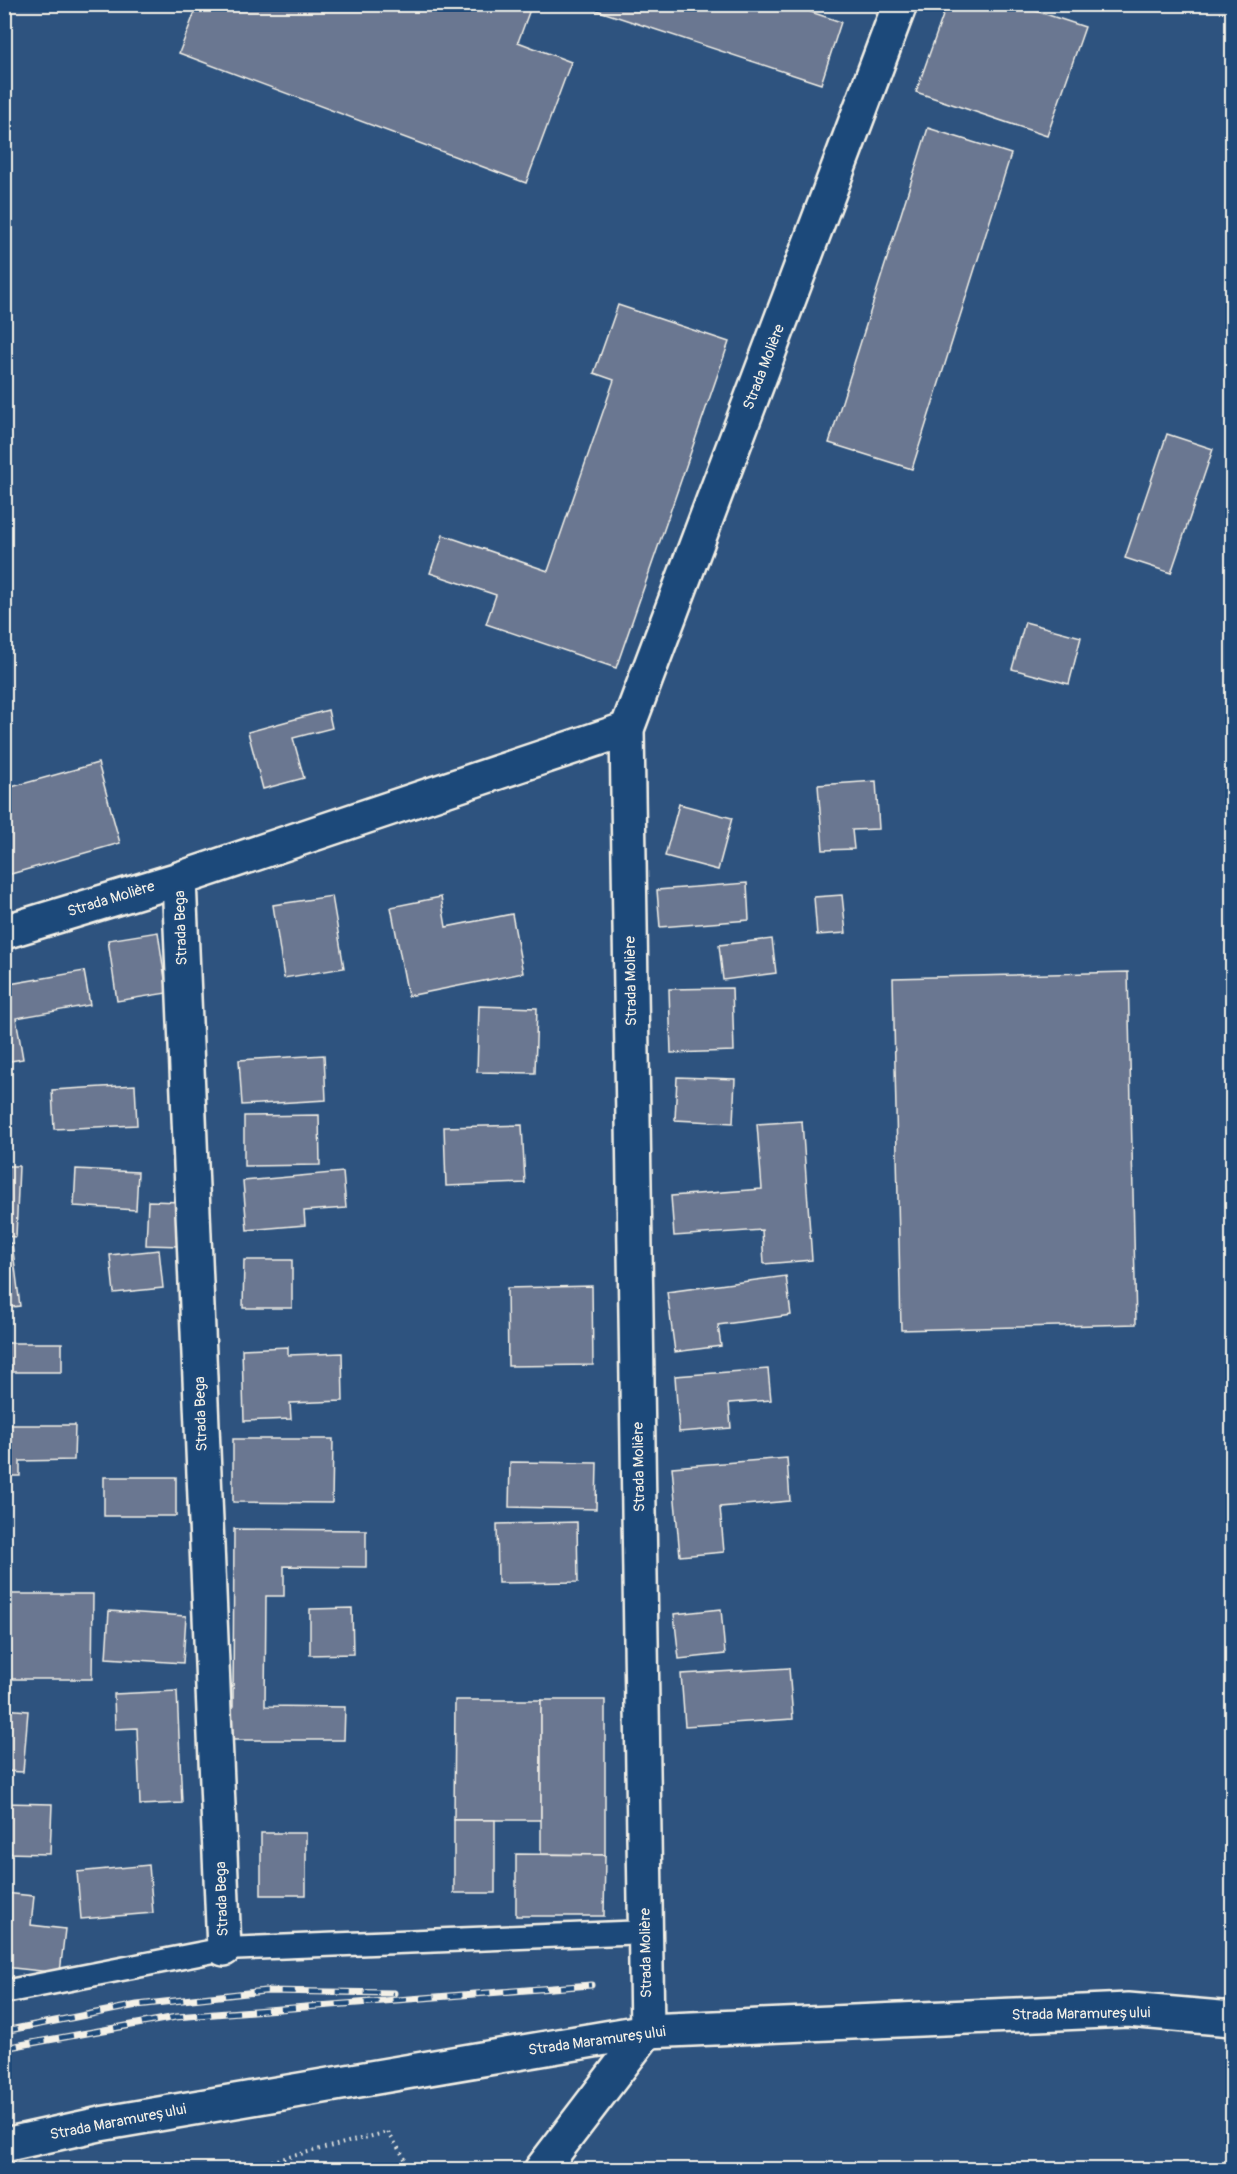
<svg xmlns="http://www.w3.org/2000/svg" width="1237" height="2174" viewBox="0 0 1237 2174" font-family="Pangolin,sans-serif">
  <rect width="100%" height="100%" fill="#2e537f"/>
  <filter id="ink" filterUnits="userSpaceOnUse"><feTurbulence type="fractalNoise" baseFrequency=".0167" numOctaves="2"/><feDisplacementMap in="SourceGraphic" scale="12" xChannelSelector="R" yChannelSelector="G"/><feConvolveMatrix kernelMatrix="1 2 1 2 8 2 1 2 1" color-interpolation-filters="sRGB"/></filter>
  <g filter="url(#ink)">
    <g fill="#6b7791" stroke="#f4f1e8" stroke-width="1.5">
      <polygon points="198,4 532,4 518,42 571,62 526,183 179,53"/>
      <polygon points="588,4 787,4 841,22 821,84 587,7"/>
      <polygon points="947,4 1035,4 1033,10 1085,27 1047,136 916,92"/>
      <polygon points="928,128 1011,154 912,469 829,443"/>
      <polygon points="618,305 729,342 616,668 486,624 496,595 430,573 443,535 548,571 614,380 594,373"/>
      <polygon points="1167,434 1213,449 1171,573 1125,558"/>
      <polygon points="1025,622 1081,637 1069,684 1012,669"/>
      <polygon points="328,710 332,728 293,738 304,778 263,789 248,732"/>
      <polygon points="98,763 120,843 4,876 4,789"/>
      <polygon points="876,781 879,829 852,830 854,849 823,850 818,785"/>
      <polygon points="679,804 732,818 718,870 665,856"/>
      <polygon points="747,883 749,920 660,927 657,890"/>
      <polygon points="842,895 846,933 817,935 814,897"/>
      <polygon points="332,896 344,968 284,978 273,905"/>
      <polygon points="441,897 446,927 512,914 523,973 408,996 391,907"/>
      <polygon points="158,932 167,993 117,1001 108,940"/>
      <polygon points="772,939 776,973 723,980 719,945"/>
      <polygon points="84,971 90,1005 16,1018 23,1059 4,1062 4,985"/>
      <polygon points="1128,972 1136,1324 901,1330 893,978"/>
      <polygon points="732,988 734,1051 671,1053 669,989"/>
      <polygon points="479,1006 537,1008 535,1073 477,1072"/>
      <polygon points="324,1055 326,1100 242,1105 239,1060"/>
      <polygon points="677,1077 735,1079 733,1123 675,1120"/>
      <polygon points="135,1085 137,1125 54,1129 52,1090"/>
      <polygon points="319,1115 320,1165 244,1166 244,1116"/>
      <polygon points="802,1121 812,1260 764,1264 762,1230 674,1236 671,1196 762,1189 757,1124"/>
      <polygon points="522,1125 525,1183 446,1186 444,1127"/>
      <polygon points="4,1166 19,1166 16,1237 4,1236"/>
      <polygon points="76,1169 138,1172 136,1210 74,1206"/>
      <polygon points="343,1172 346,1208 304,1211 305,1225 247,1230 243,1181"/>
      <polygon points="148,1201 183,1202 181,1246 146,1245"/>
      <polygon points="12,1243 20,1306 4,1308 4,1244"/>
      <polygon points="159,1250 163,1288 114,1293 110,1255"/>
      <polygon points="244,1260 292,1260 292,1308 243,1308"/>
      <polygon points="786,1276 791,1315 718,1325 721,1346 675,1352 667,1292"/>
      <polygon points="592,1286 593,1365 508,1366 507,1288"/>
      <rect x="4" y="1343" width="58" height="29"/>
      <polygon points="288,1347 288,1355 342,1353 343,1401 290,1403 291,1419 244,1421 242,1349"/>
      <polygon points="768,1369 771,1400 729,1403 731,1428 679,1432 675,1376"/>
      <polygon points="4,1425 75,1425 74,1460 20,1461 20,1476 4,1476"/>
      <polygon points="233,1439 333,1439 332,1503 233,1502"/>
      <polygon points="787,1458 790,1501 720,1507 724,1552 680,1556 672,1467"/>
      <polygon points="510,1462 597,1463 596,1509 509,1507"/>
      <rect x="104" y="1477" width="72" height="39"/>
      <polygon points="577,1522 578,1582 498,1583 497,1524"/>
      <polygon points="234,1529 366,1530 366,1567 284,1566 284,1596 266,1596 265,1706 345,1707 344,1740 218,1740 219,1705 233,1706"/>
      <polygon points="4,1594 93,1594 92,1679 4,1679"/>
      <polygon points="352,1608 353,1654 310,1655 310,1609"/>
      <polygon points="721,1609 725,1654 679,1659 674,1614"/>
      <polygon points="109,1611 186,1616 183,1663 106,1658"/>
      <polygon points="789,1668 793,1719 685,1726 681,1674"/>
      <polygon points="177,1691 182,1803 140,1805 137,1728 115,1729 114,1694"/>
      <polygon points="455,1700 541,1700 541,1820 454,1820"/>
      <polygon points="541,1700 605,1700 605,1855 541,1854"/>
      <polygon points="4,1709 28,1711 23,1772 4,1771"/>
      <polygon points="4,1803 52,1804 50,1854 4,1853"/>
      <rect x="454" y="1820" width="41" height="73"/>
      <rect x="261" y="1833" width="45" height="62"/>
      <polygon points="516,1854 605,1855 604,1916 516,1916"/>
      <polygon points="149,1865 153,1913 81,1919 77,1872"/>
      <polygon points="4,1893 34,1896 31,1925 65,1929 60,1973 4,1967"/>
    </g>
    <g fill="none" stroke-linecap="round" stroke-linejoin="round">
      <defs>
        <polyline id="service" points="4,1992 224,1949 646,1932"/>
        <g id="minor">
          <polyline points="179,879 224,1949"/>
          <polyline points="4,932 179,879 627,729"/>
          <polyline points="4,2145 100,2124 647,2031 1128,2010 1232,2019"/>
          <polyline points="541,2170 647,2031 627,729 900,4"/>
        </g>
      </defs>
      <use href="#service" stroke="#f4f1e8" stroke-width="27"/>
      <use href="#minor" stroke="#f4f1e8" stroke-width="38"/>
      <polyline stroke="#f4f1e8" stroke-width="4" stroke-dasharray="1.5 4.5" stroke-linecap="butt" points="237,2170 388,2132 412,2170"/>
      <use href="#service" stroke="#1f4a7a" stroke-width="22"/>
      <use href="#minor" stroke="#1f4a7a" stroke-width="33"/>
      <defs>
        <g id="rail">
          <polyline points="4,2031 137,2005 265,1991 394,1993"/>
          <polyline points="4,2048 176,2017 591,1985"/>
        </g>
      </defs>
      <use href="#rail" stroke="#f4f1e8" stroke-width="7"/>
      <use href="#rail" stroke="#1f4a7a" stroke-width="4.5" stroke-dasharray="14" stroke-linecap="butt"/>
    </g>
  </g>
  <g text-anchor="middle" dominant-baseline="central" stroke-width="5" stroke-linejoin="round" paint-order="stroke">
    <g font-size="15" fill="#f4f1e8" stroke="#1f4a7a">
      <text transform="translate(764 367) rotate(-69)">Strada Molière</text>
      <text transform="translate(111 899) rotate(-17)">Strada Molière</text>
      <text transform="translate(181 928) rotate(-92)">Strada Bega</text>
      <text transform="translate(631 981) rotate(-91)">Strada Molière</text>
      <text transform="translate(201 1414) rotate(-92)">Strada Bega</text>
      <text transform="translate(639 1467) rotate(-91)">Strada Molière</text>
      <text transform="translate(222 1899) rotate(-92)">Strada Bega</text>
      <text transform="translate(646 1953) rotate(-91)">Strada Molière</text>
      <text transform="translate(1081 2014) rotate(-1)">Strada Maramureșului</text>
      <text transform="translate(597 2041) rotate(-8)">Strada Maramureșului</text>
      <text transform="translate(118 2122) rotate(-11)">Strada Maramureșului</text>
    </g>
  </g>
  <rect width="1237" height="2174" fill="none" stroke="#1f4a7a" stroke-width="24"/>
  <rect x="12" y="12" width="1213" height="2150" fill="none" stroke="#f4f1e8" stroke-width="2" filter="url(#ink)"/>
</svg>
